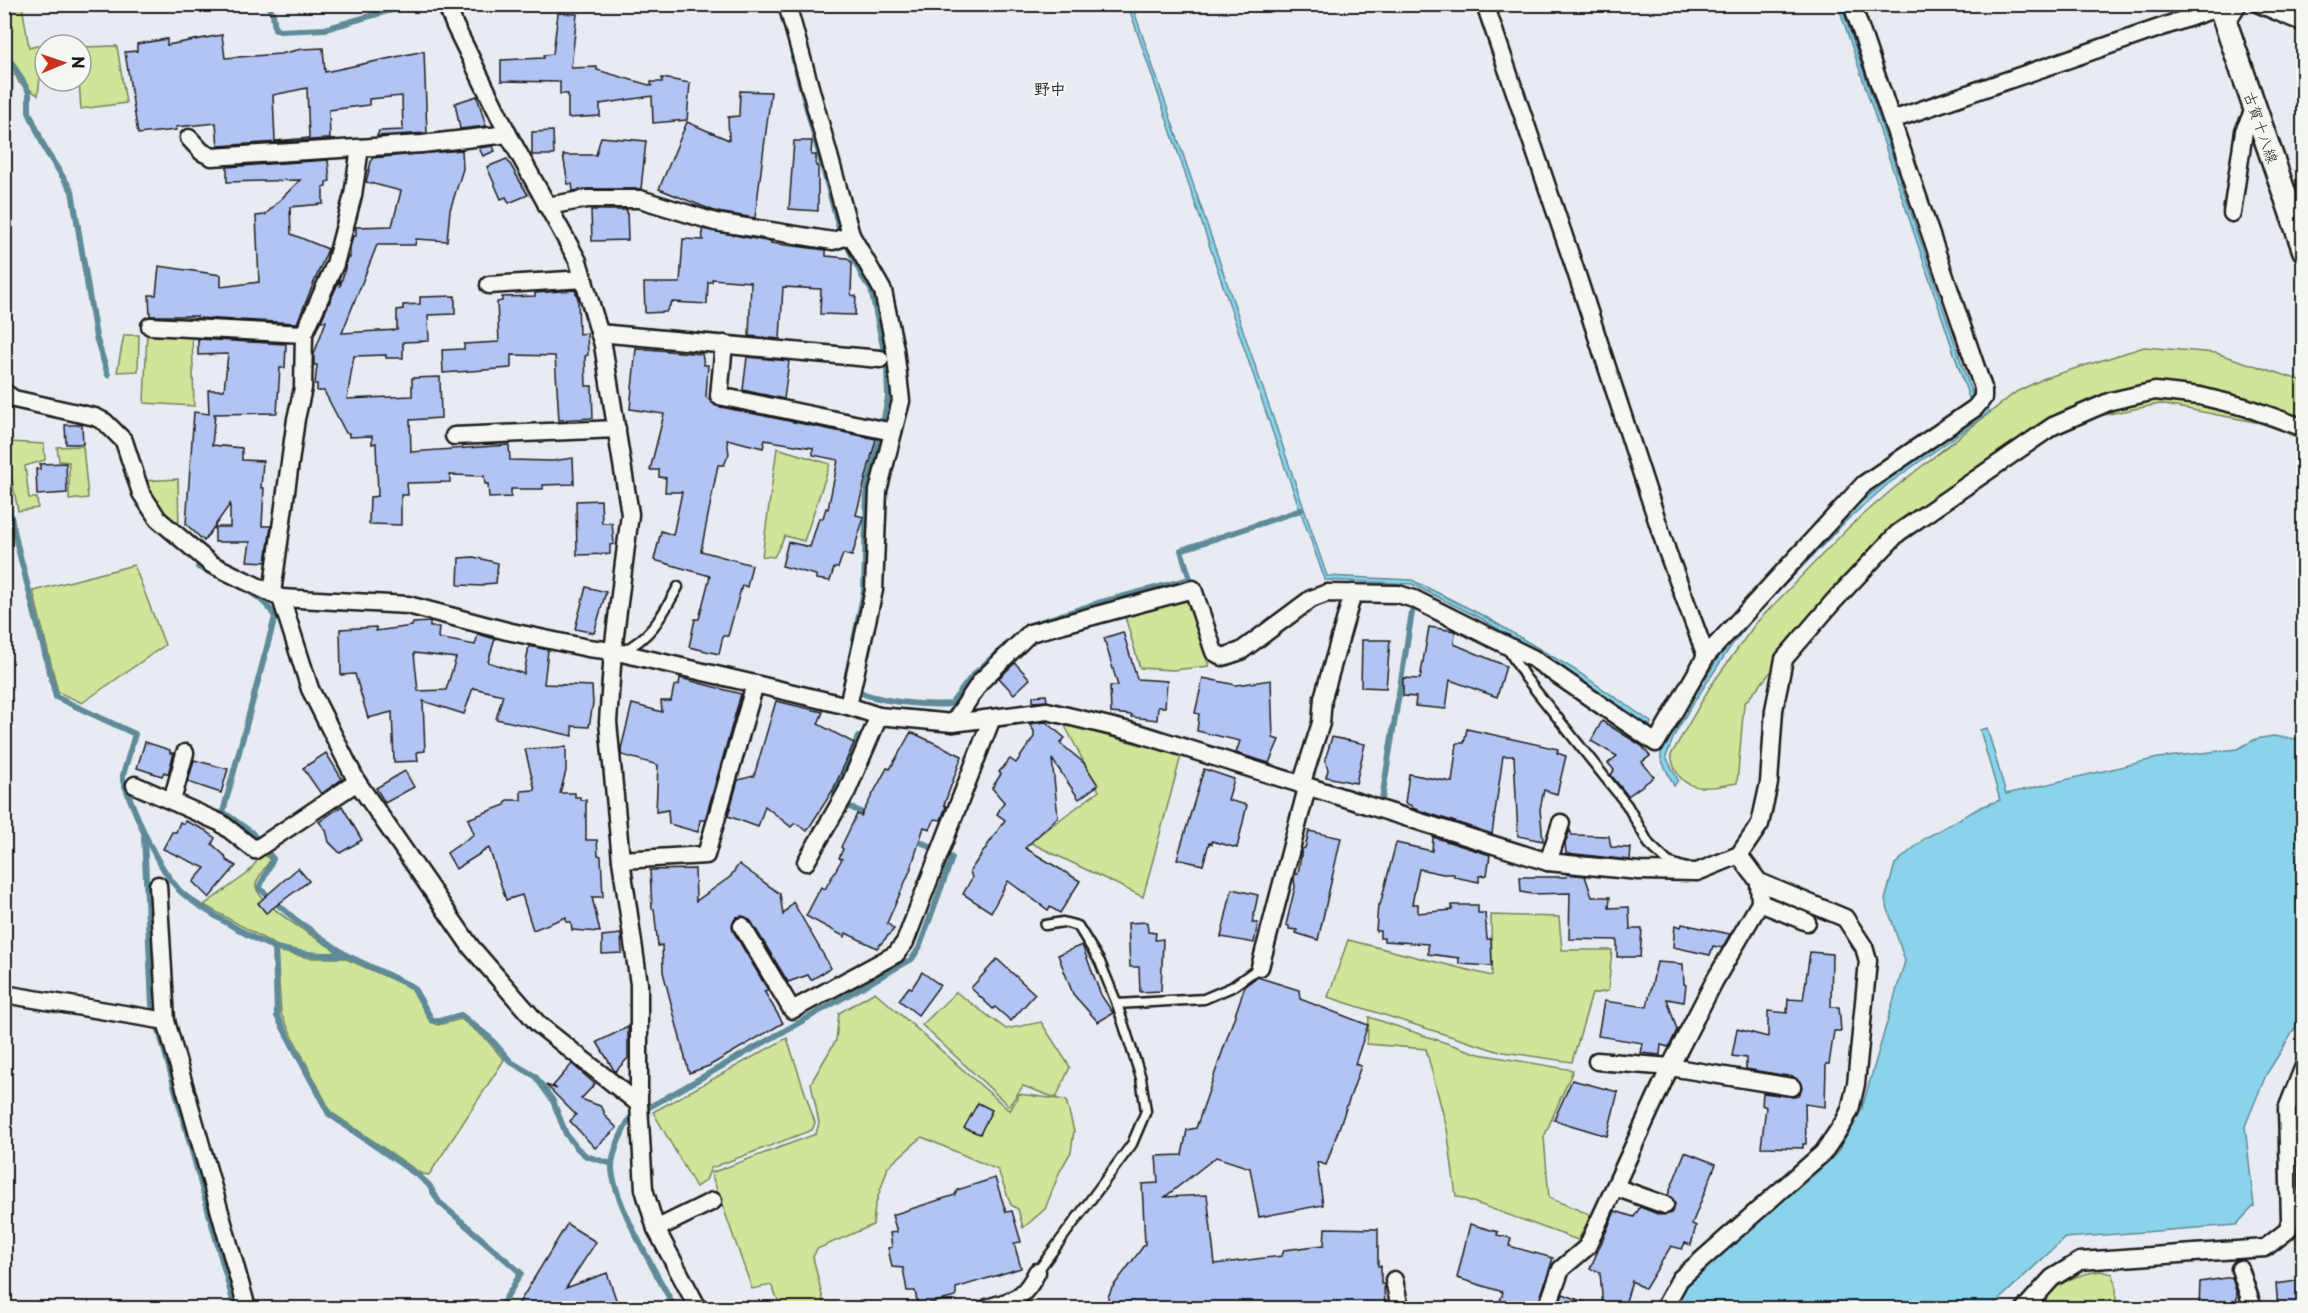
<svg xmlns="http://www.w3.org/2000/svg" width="2308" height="1313" viewBox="0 0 2308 1313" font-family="'Playpen Sans','Klee One',sans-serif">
  <rect width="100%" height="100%" fill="#e8ecf2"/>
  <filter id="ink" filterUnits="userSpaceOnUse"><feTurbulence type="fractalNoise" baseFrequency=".0167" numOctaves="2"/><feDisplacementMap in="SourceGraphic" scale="12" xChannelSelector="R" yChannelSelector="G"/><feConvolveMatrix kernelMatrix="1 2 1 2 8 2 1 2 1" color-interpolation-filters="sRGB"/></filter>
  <g filter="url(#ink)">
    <g fill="#cfe59a" stroke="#76805b" stroke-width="1.5">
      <polygon points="5,5 22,5 29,48 44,44 38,95 19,83 16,76 5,71"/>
      <polygon points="117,46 126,103 81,109 79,81 81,81 81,47"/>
      <polygon points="147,331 192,334 194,406 144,403"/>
      <polygon points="124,335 139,335 138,371 117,372"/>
      <path d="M2144 347 2216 353 2303 381V440L2266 424 2160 404 2073 421 1948 500 1847 581 1744 704 1737 783C1706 789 1678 795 1671 755L1710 687 1756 623 1848 528 1893 489 2016 392 2045 378Z"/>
      <polygon points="10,442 44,444 45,460 25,466 29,498 37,498 38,508 18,511 7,454"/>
      <polygon points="83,446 88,498 69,500 69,462 59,461 57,447"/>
      <polygon points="777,448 830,464 804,541 785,536 774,557 762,556"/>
      <polygon points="178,479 179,530 162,511 143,481"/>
      <polygon points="134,565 165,645 82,703 58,692 33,591"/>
      <polygon points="1187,599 1209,666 1173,670 1140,668 1124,613"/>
      <polygon points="1064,724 1181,756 1143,897 1029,842 1099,791"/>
      <path d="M263 853 270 860C266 867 257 877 256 885 254 902 321 941 335 950V954H313L277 946 204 905 247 874Z"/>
      <polygon points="1491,915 1559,917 1562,950 1612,950 1608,991 1592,994 1572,1062 1497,1051 1328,997 1348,940 1492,976"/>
      <polygon points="277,951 310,958 344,958 412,988 430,1022 438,1025 461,1019 486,1039 504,1060 429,1175 422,1174 331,1112 281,1014"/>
      <polygon points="875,992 1010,1111 1019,1094 1066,1100 1074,1131 1071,1152 1060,1171 1045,1209 1023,1228 1018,1209 1011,1205 998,1170 922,1137 888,1167 875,1206 873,1225 817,1249 813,1257 825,1308 782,1308 771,1285 752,1289 711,1173 816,1134 819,1123 811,1083 836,1040 839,1013"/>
      <polygon points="956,992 1006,1029 1041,1022 1070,1067 1056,1098 1023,1086 1009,1106 922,1025"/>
      <polygon points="1369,1017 1479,1054 1573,1070 1544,1137 1549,1198 1591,1215 1578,1240 1456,1196 1447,1129 1426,1049 1367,1044"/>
      <polygon points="787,1038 815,1123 812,1130 711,1168 706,1180 696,1187 653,1112"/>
      <polygon points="2303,1091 2304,1189 2303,1189 2298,1186 2297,1108"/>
      <path d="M2101 1271 2113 1274 2116 1285V1300L2109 1308H2033C2054 1286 2070 1275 2101 1271Z"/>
    </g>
    <g fill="#8ad3eb" stroke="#5e8a98" stroke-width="1.5">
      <polygon points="1128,5 1132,5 1327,576 1412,580 1484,616 1575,670 1651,722 1650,726 1567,671 1482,619 1412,584 1325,580 1276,442"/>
      <polygon points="1838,5 1841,5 1973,397 1969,398"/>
      <path d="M5 37C17 69 13 107 5 140Z"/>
      <polygon points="1987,408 1990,412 1888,484 1846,521 1757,614 1731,646 1690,708 1674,736 1666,757 1678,780 1674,786 1661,759 1661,749 1727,644 1789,575 1857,505 1893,476"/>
      <polygon points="1987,728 2006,794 2158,758 2237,749 2256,739 2273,736 2303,740 2303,1016 2266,1075 2245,1126 2254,1206 2236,1225 2065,1238 1990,1308 1673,1308 1683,1289 1837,1153 1862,1108 1905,961 1885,900 1895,864 1925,838 1981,807 2000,800 1980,730"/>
    </g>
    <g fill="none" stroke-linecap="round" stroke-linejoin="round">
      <g stroke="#5e8a98" stroke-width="6">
        <polyline points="268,4 273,14 275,29 280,31 325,29 412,4"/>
        <polyline points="793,57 839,228 863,278 871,289 887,366 888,397 880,440 867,489 864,591 845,684"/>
        <polyline points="12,63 29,92 29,112 46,151 72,191 96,337 108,375"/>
        <path d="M4 485 17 544 56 697 135 734 123 775V781C138 819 152 859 179 890 191 903 260 944 277 948 300 955 322 955 345 955"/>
        <path d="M198 567C223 579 262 591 275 617L223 812 251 832 273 859 259 888 296 920 346 955 413 987 432 1020 439 1021 461 1015 489 1037 511 1062 535 1076 553 1101 566 1134 577 1148 586 1156 612 1164"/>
        <polyline points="1027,626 1098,603 1190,579 1181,550 1301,510"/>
        <path d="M853 689C877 702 924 706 951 704L972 676 1008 643"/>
        <polyline points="858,737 835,792 850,807 869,816"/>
        <polyline points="1382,799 1412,612"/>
        <polyline points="144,837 152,1005 235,1308"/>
        <polyline points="275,948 277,1016 329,1114 420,1177 429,1185 439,1202 521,1273 500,1308"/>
        <path d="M675 1308C659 1278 611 1198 612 1166 613 1149 622 1132 630 1118L912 959 919 948 952 858 913 838"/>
      </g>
    </g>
    <g fill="#b2c4f3" stroke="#1c1c1c" stroke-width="1.5" fill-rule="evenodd">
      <polygon points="558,13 577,14 571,68 597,67 597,70 652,86 651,82 662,82 662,78 690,83 687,120 653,123 652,96 600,104 600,116 568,118 568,94 560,94 560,82 501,81 501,60 544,58 544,55 553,54"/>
      <path d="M222 35 225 58 280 54 302 49 323 48 325 72 424 51 427 133 377 136 379 131 403 130 402 96 369 99V105L329 110 330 139H326L218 146 216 123 176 127V130L138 134 125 52 137 51V44L167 39V45ZM307 88 309 138 275 141 273 95Z"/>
      <polygon points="740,91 771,92 755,218 717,212 659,189 687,122 729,140 728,117 739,116"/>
      <polygon points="477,96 486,126 460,129 455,103"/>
      <polygon points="553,131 554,155 532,155 532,132"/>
      <polygon points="601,137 646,141 641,189 587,189 573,191 572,184 568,184 563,155 596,155"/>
      <polygon points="794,141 812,141 811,155 816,155 816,166 818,166 818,211 789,209"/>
      <polygon points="493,146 495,151 483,156 479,148"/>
      <polygon points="462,150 463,169 450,210 447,241 416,239 415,245 377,245 342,333 397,330 397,310 403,309 403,305 420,304 420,297 455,296 455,314 428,315 429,341 403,342 403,358 386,358 386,355 354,356 347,399 412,396 412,378 440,377 441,418 410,420 411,452 509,445 510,460 552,461 573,458 574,484 543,485 543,489 511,489 511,497 489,498 488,484 485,484 484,476 450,475 450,482 407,483 408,495 401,495 401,525 369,524 370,497 378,496 376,443 372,444 372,436 349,437 349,433 346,433 324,391 317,391 317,384 315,384 317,365 314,365 314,354 326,321 321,321 340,279 340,287 348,257 350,258 350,248 353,236 356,236 356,227 392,226 401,191 366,182 372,158"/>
      <polygon points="507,159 528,195 509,203 506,197 501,199 487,167"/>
      <polygon points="328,160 330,181 326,182 326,187 323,187 323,204 290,207 291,234 328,249 297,323 197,318 197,316 150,316 149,295 156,295 159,266 221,275 221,287 259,282 256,216 265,215 300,180 227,182 227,167"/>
      <polygon points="591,210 627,210 628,240 592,241"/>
      <polygon points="702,229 771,242 771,243 826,250 826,256 847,258 852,263 851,295 856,296 855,315 820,314 821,289 783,287 780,339 749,336 751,282 712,279 712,282 708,282 707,304 672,302 666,312 645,313 644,283 680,283 683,239 703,240"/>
      <polygon points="575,290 578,299 579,334 587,333 588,355 585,356 586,386 592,386 593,418 559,420 555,356 511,355 511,368 443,373 442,350 464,349 464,344 499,342 497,302 502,301 502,297 535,296 535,293"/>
      <polygon points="198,339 286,344 285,368 280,368 277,413 213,414 215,414 212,445 242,448 242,460 263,461 261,488 264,488 262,526 271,526 266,562 247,561 250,542 215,542 215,527 230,527 230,504 204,541 186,524 194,412 209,414 208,390 224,390 228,354 198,355"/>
      <polygon points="636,348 702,354 704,365 708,365 706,397 716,406 876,439 856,515 864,517 852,556 843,554 838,568 834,568 830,581 816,579 816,575 782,566 788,542 810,547 819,518 823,518 826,508 828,509 838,460 813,455 813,448 765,440 763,448 727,439 729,454 724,465 718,465 701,551 752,565 747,587 742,585 728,636 723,636 719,654 689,647 695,619 699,619 710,576 654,560 661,531 673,535 682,492 665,492 666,478 659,477 659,470 650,470 664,414 630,409"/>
      <polygon points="747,357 789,361 784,399 743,390"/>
      <polygon points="65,425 82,425 83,444 66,444"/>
      <polygon points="66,463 67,493 37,495 36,469 40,469 40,464"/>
      <polygon points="601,500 602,523 612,523 614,544 610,545 610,554 577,555 576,501"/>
      <polygon points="474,557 498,563 496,583 484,584 483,586 458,585 459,558"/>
      <polygon points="586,587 606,592 594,633 575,629"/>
      <path d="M430 622V627H439L438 638 475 645 478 634 495 639 488 662 524 674 529 646 548 650 544 684 592 686 593 703 589 727 572 726 573 736 496 719 503 695 473 688 464 714 423 701 425 751 417 752 418 761 394 762 392 712 368 718 355 674 341 675 340 629 376 627V631L412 626 413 623ZM414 653 456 658 446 690 418 691Z"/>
      <polygon points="1429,627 1455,631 1454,644 1506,666 1497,697 1450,680 1446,709 1415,706 1416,697 1403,696 1403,678 1420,679"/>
      <polygon points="1123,632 1137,679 1167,681 1165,707 1158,707 1157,720 1131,717 1132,715 1111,713 1110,686 1118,686 1104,638"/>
      <polygon points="1362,640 1390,640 1386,688 1361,687"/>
      <polygon points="1015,663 1030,679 1014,694 999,678"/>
      <polygon points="680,678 741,694 705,820 700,820 698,832 669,824 668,810 656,812 658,765 622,755 621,749 632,704 662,712 661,701 671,701 674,686 679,685"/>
      <polygon points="1203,678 1236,685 1271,680 1273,738 1279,740 1269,763 1236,753 1240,741 1197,731 1199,714 1195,713"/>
      <polygon points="1046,695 1047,701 1033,702 1033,696"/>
      <polygon points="776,701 823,712 818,724 854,743 833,790 807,831 795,823 791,827 765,806 758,827 728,816 738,780 754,776"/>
      <polygon points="1602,721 1642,746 1650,756 1642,762 1654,777 1628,796 1611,775 1614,770 1608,763 1617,756 1591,741"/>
      <polygon points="1046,722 1065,738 1060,743 1084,763 1098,785 1079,799 1052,759 1058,817 1025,848 1080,881 1060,913 1050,907 1048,910 1008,881 991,912 963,894 972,878 970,871 1005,820 997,814 1004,802 992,788 1001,774 999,772 1010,759 1016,763 1034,737 1034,731 1029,724"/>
      <polygon points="1467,729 1558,749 1557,753 1566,756 1557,794 1544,790 1540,809 1543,841 1518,836 1514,756 1503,756 1492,834 1412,808 1412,806 1405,803 1409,774 1452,782 1457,743 1464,743"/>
      <polygon points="911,732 962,756 944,805 946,806 941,820 935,819 930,829 924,827 910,871 887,923 894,929 877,948 846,933 845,937 806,916 821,887 825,889 842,859 839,858 843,849 841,847 857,814 861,816 887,768 890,769"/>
      <polygon points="1332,737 1365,744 1356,783 1326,777 1328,770 1325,760"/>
      <polygon points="145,742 170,750 170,753 174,753 168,774 164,772 162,776 137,768"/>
      <polygon points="566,747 566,771 560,793 575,793 575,797 580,797 580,800 586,800 586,840 597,840 598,855 601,856 603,897 592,897 600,932 572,930 571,922 566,922 566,917 533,930 522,895 506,900 489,848 456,869 447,853 474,834 468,819 505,805 507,800 521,800 521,791 535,790 525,749"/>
      <polygon points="326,753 342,779 321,794 303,768"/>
      <polygon points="194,760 228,769 221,793 188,782"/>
      <polygon points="1204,769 1234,779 1228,800 1247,805 1237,848 1212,841 1212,844 1209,843 1203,865 1177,859"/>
      <polygon points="405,771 414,787 385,803 376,788"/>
      <polygon points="342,806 362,840 340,853 329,842 326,830 319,822"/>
      <polygon points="185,821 205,830 215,838 212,844 225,856 226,860 236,866 209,898 193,882 205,868 163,849 172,832 176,832 180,822 183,824"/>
      <polygon points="1570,830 1572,835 1609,836 1611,847 1631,848 1630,860 1566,853 1565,843"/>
      <polygon points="1309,831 1341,838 1318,940 1296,933 1297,930 1289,929 1289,926 1286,925 1295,887 1294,878 1295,874 1298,874 1302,849 1305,848"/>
      <polygon points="1433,837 1490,855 1487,875 1479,876 1479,882 1454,877 1454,874 1443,874 1419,869 1412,904 1418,904 1418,913 1452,910 1452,905 1478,905 1478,913 1485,913 1487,939 1491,939 1492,966 1459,964 1459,958 1428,954 1428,944 1384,941 1384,938 1380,938 1380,931 1376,931 1378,905 1380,905 1396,843 1432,851"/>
      <polygon points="739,864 780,894 783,915 793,902 831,968 811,980 808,975 788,982 751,921 742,916 736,917 732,926 733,931 768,990 764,991 783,1023 709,1066 689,1073 663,972 662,945 658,946 654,909 652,909 650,870 695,869 696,901 730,877"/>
      <polygon points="298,868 309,881 266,913 258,903"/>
      <polygon points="1567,874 1585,876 1592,897 1610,897 1609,908 1629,907 1630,929 1642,929 1640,957 1617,957 1617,940 1569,939 1570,893 1532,894 1521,892 1520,877 1567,877"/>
      <polygon points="1232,889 1258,895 1252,923 1258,923 1254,943 1221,937"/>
      <polygon points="1147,922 1148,932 1156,933 1155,940 1163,939 1161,991 1140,992 1139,967 1130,967 1128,923"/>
      <polygon points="1682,924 1730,934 1722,948 1713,946 1710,955 1673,947 1675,925 1681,927"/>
      <polygon points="621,934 622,953 602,954 602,936"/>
      <polygon points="1082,945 1101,995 1113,1013 1098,1022 1073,994 1058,955"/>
      <polygon points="1810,952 1832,954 1831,1007 1839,1007 1841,1031 1834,1031 1829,1064 1826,1064 1825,1107 1805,1104 1806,1144 1803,1144 1803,1148 1761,1147 1766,1107 1762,1105 1763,1093 1795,1097 1800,1093 1802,1084 1794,1077 1746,1069 1746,1058 1732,1056 1737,1029 1768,1037 1768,1011 1787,1013 1788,999 1803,1000"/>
      <polygon points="997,959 1035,994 1011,1021 995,1007 993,1009 971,988"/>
      <polygon points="1657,962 1683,964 1684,984 1686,985 1684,1002 1667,999 1677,1030 1669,1047 1661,1045 1660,1055 1641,1053 1643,1043 1598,1036 1604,1001 1647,1007"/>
      <polygon points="922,972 940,985 918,1015 899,1000 909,987 912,988"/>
      <polygon points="1257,977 1299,990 1300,999 1368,1025 1355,1064 1361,1066 1326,1165 1317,1162 1323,1205 1259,1217 1250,1168 1216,1157 1165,1197 1207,1195 1215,1264 1282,1256 1284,1250 1324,1245 1325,1228 1378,1229 1378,1266 1381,1266 1381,1284 1384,1284 1385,1308 1109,1308 1108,1297 1112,1288 1145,1244 1142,1184 1158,1183 1156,1156 1182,1155 1187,1130 1196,1128 1245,986"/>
      <polygon points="628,1027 628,1058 615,1072 597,1042"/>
      <polygon points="572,1064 595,1084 581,1099 600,1106 604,1111 604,1115 617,1128 595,1148 570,1121 576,1115 546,1085 557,1089 553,1086"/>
      <polygon points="1572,1080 1618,1092 1607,1136 1554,1120"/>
      <polygon points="978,1103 992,1110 980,1134 964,1128"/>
      <polygon points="1685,1152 1716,1164 1692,1224 1696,1226 1691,1245 1685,1243 1682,1249 1671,1246 1645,1289 1632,1281 1624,1308 1603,1308 1600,1272 1590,1269 1615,1211 1634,1217 1640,1207 1660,1215 1671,1213 1675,1204 1673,1199 1668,1195"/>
      <polygon points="995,1178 1006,1212 1012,1211 1021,1242 1014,1243 1021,1268 956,1288 956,1297 918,1306 915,1291 907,1291 903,1268 892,1267 888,1248 892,1247 890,1233 897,1232 892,1215 955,1195 957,1190"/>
      <polygon points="567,1224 596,1242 566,1288 607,1273 619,1308 516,1308"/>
      <polygon points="1470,1224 1498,1232 1497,1235 1511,1238 1509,1246 1553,1258 1537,1308 1498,1308 1503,1292 1457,1278"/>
      <polygon points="2232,1277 2237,1295 2236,1308 2199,1308 2200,1282"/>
      <polygon points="2303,1280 2304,1308 2278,1308 2276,1284"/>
      <polygon points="1563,1294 1597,1307 1597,1308 1558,1308"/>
    </g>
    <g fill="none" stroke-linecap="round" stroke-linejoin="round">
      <defs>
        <g id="lane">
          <polyline points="1507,648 1525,677 1627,805 1649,844 1668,862 1683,867"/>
          <path d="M623 651C653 636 662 615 678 587"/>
          <polyline points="1117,1004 1204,999 1232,987 1260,967"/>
          <polyline points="1037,1272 1132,1144 1146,1111 1141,1078 1117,1004 1100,962 1078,926 1063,922 1045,925"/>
        </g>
        <g id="street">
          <polyline points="446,4 455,26 508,134 578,261 603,345 630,514 613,651 608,722 621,860 639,984 639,1104 644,1189 656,1229 698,1308"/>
          <polyline points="787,4 851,235 883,291 895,349 901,401 878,491 874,590 848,706"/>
          <polyline points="1485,4 1575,269 1667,551 1706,656"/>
          <polyline points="2259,4 2304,23"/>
          <polyline points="2226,23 2238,4"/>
          <polyline points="1892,120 2220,7"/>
          <polyline points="189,138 202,152 212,157 422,144 508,134"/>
          <polyline points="547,206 587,199 640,199 715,222 833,241 851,235"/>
          <polyline points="2232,213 2244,131 2255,108"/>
          <polyline points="489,285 584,279"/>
          <polyline points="150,326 304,334"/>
          <polyline points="599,333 880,359"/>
          <polyline points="724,344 719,396 893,432"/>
          <polyline points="4,392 14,399 95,417 105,422 124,441 141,493 158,519 211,564 281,598 408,605 507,631 588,648 613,651 755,684 848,706 879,716 953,723 1047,711 1138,733 1548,862 1639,871 1697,872 1739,855 1759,882 1845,918 1864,947 1868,961 1856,1084 1850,1110 1844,1122 1823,1153 1680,1279 1664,1308"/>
          <polyline points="454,436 617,429"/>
          <polyline points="272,593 296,419 303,388 304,334 335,264 353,195 360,148"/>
          <polyline points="281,598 310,689 357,782 471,947 538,1024 639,1104"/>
          <polyline points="953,723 981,681 1030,633 1193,589 1214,652 1223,657 1241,651 1311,599 1327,593 1398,594 1414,599 1534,659 1656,743 1706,656 1864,484 1975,408 1983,398 1983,388 1852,4"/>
          <polyline points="135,785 221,823 255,850 357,782"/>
          <polyline points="1301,785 1321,723 1323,698 1353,593"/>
          <polyline points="172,801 185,753"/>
          <polyline points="1739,855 1760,824 1769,783 1774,710 1784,659 1833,602 1898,533 2053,426 2111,401 2155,391 2200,396 2245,407 2304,428"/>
          <polyline points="621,860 706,855 755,684"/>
          <polyline points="806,862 847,791 879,716"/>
          <polyline points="1548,862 1561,823"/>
          <polyline points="158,885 166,1021"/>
          <polyline points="1760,903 1807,922"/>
          <polyline points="742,926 792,1010 896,954 905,942 992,718"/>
          <polyline points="1260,967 1307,788"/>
          <polyline points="4,994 166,1021 247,1308"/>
          <polyline points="1597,1061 1670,1067 1792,1087"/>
          <polyline points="1615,1187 1665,1205"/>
          <polyline points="656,1229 713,1201"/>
          <polyline points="2240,1269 2253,1308"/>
          <polyline points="1394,1280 1400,1308"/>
          <path d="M987 1308C1014 1300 1024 1299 1037 1272"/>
          <polyline points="1547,1308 1561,1269 1587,1247 1670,1067 1715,980 1760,903 1759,882"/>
          <polyline points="2025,1308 2052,1278 2080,1261 2265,1248 2288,1230 2290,1220 2287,1109 2304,1066"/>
        </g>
        <polyline id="secondary" points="2219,4 2304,250"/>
      </defs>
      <use href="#lane" stroke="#1c1c1c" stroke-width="13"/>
      <use href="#street" stroke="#1c1c1c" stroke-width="21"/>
      <use href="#secondary" stroke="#1c1c1c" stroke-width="27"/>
      <use href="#lane" stroke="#f6f6f2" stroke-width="8"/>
      <use href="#street" stroke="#f6f6f2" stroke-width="16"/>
      <use href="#secondary" stroke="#f6f6f2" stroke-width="22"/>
    </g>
  </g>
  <g text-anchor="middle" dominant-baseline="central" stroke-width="4.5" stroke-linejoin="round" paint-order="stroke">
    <g font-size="15" fill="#1c1c1c" stroke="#f6f6f2">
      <text transform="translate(2262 127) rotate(71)">古賀十八線</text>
    </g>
    <g font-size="16" font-weight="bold" fill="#1c1c1c" stroke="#f6f6f2">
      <text x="1050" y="88">野中</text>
    </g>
  </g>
  <rect width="2308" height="1313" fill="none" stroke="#f6f6f2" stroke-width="24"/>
  <rect x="12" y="12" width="2284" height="1289" fill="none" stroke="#1c1c1c" stroke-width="2" filter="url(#ink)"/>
  <g transform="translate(63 63) rotate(88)"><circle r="28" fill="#f6f6f2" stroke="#9f9f9c" stroke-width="1.5"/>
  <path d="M0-4.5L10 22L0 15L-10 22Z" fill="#c8321e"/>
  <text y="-9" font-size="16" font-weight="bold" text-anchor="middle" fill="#1c1c1c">N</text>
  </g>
</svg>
